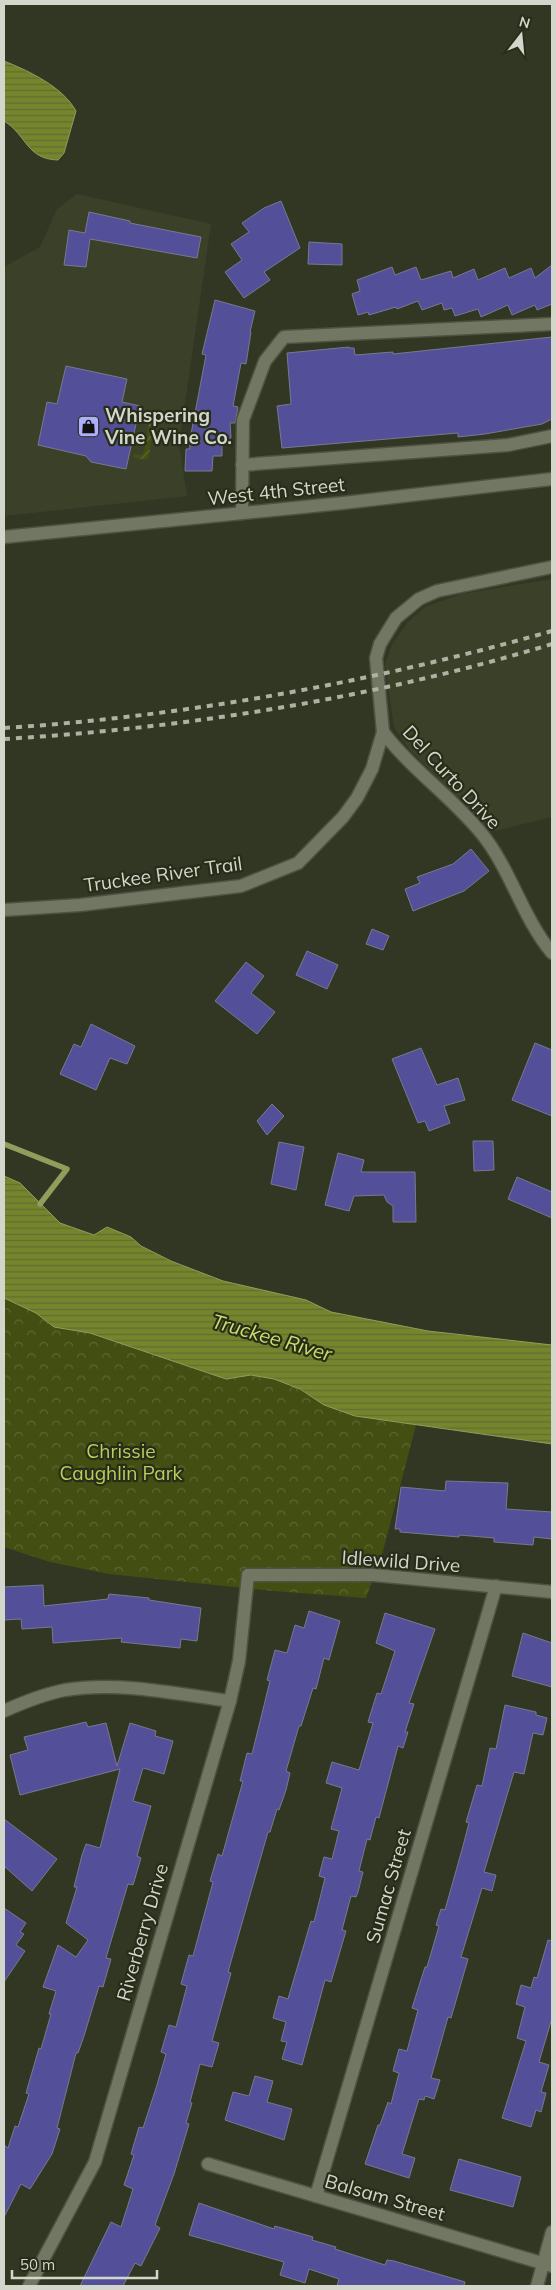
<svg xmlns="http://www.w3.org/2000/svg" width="556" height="2290" viewBox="0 0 556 2290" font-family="Mulish,sans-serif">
  <defs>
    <pattern id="forest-crowns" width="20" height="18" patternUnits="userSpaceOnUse" patternTransform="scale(1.25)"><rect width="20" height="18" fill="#434e12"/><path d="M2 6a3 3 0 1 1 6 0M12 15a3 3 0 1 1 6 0" fill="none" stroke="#5d6733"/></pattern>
    <pattern id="garden-furrows" width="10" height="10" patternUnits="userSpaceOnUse" patternTransform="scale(1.25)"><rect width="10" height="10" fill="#434e12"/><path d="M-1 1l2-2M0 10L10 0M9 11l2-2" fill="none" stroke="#5d6733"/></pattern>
    <pattern id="water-rules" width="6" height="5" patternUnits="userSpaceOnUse" patternTransform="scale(1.25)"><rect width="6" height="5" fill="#74852c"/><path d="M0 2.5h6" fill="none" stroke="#616d32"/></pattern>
  </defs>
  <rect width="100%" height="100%" fill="#323724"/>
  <g fill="#3b4128">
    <polygon points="77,194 211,224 179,444 187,496 4,516 4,267 40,247 57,209"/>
    <polygon points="552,579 552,817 491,832 409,749 394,727 385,664 393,643 407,623 425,607 461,594"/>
  </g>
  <polygon fill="url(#forest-crowns)" points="4,1298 36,1313 54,1327 90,1333 225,1379 251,1375 274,1379 300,1389 324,1405 416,1425 383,1551 366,1598 274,1591 109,1574 50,1562 4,1547"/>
  <polygon fill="url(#garden-furrows)" points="151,414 156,415 148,460 134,458 134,454 143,455"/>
  <g fill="url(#water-rules)" stroke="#909e5c">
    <path d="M4 61C29 71 63 87 76 111L64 153 58 160C26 159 27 135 4 121Z"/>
    <polygon points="4,1176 20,1183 60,1223 94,1235 107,1227 131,1237 141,1246 171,1261 223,1281 306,1300 331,1312 428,1331 552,1345 552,1444 355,1416 324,1405 300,1389 274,1379 251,1375 226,1379 90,1333 54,1327 36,1313 4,1298"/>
  </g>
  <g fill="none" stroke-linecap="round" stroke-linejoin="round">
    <polyline stroke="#909e5c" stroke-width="5.5" points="4,1144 67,1169 40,1204"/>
  </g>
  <g fill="#535099" stroke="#78798e">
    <polygon points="281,201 300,248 264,272 270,280 244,298 225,272 242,260 231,244 249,232 242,223 264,208"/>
    <polygon points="89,212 130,221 130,223 201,237 197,258 90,239 86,267 64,265 69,230 85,233"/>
    <polygon points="309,242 342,244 342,265 308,264"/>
    <polygon points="552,265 552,304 537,310 535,305 512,315 508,305 481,317 478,309 455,316 452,308 444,310 442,303 422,310 418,301 397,309 396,307 369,315 368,312 358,315 352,294 360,291 357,280 392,267 395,275 416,267 421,280 451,271 453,278 474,269 478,280 505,268 509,278 531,268 535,278"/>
    <polygon points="215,300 255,311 250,332 251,332 246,364 241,363 233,406 238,407 235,423 230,423 231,438 222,439 222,456 213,456 212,471 185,471 186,449 190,449 189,434 191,434 206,355 202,354"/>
    <polygon points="552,337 552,419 542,424 485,434 458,437 458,433 282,448 277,406 291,404 287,353 349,347 349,348 354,348 355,355 393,352 393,354"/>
    <polygon points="66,366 127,379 122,402 140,406 126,469 91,462 86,456 38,445 47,402 57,404"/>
    <polygon points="471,849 489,871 464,891 413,911 405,889 420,883 417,877 453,864"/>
    <polygon points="372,929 389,936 383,950 366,944"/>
    <polygon points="307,951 338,965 327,989 296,975"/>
    <polygon points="246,962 264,976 251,993 275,1012 257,1034 215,1001"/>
    <polygon points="91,1024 135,1046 127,1064 110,1058 96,1090 60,1074 74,1044 81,1047"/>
    <polygon points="535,1043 552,1050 552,1116 512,1100"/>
    <polygon points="421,1048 437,1085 458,1078 465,1100 444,1106 450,1123 429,1131 425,1121 418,1123 392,1059"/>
    <polygon points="272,1104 284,1116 267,1135 257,1121"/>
    <polygon points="473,1141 493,1141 494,1170 474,1171"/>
    <polygon points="279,1142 304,1147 296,1190 271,1184"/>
    <polygon points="338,1153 364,1160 361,1172 415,1172 416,1222 393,1222 393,1206 387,1202 384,1195 354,1196 349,1211 325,1205"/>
    <polygon points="517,1177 552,1192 552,1218 508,1199"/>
    <polygon points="446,1481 508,1483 506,1509 552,1512 552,1539 534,1537 533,1545 494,1542 494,1538 459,1535 459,1537 400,1532 400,1529 395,1529 401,1487 445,1491"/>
    <polygon points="43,1585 44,1606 108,1599 109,1594 149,1598 149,1600 201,1608 197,1641 181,1639 180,1648 121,1642 122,1638 53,1643 52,1627 22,1629 21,1619 4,1620 4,1587"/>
    <polygon points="309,1611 340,1621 329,1660 324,1658 316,1689 313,1688 301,1726 299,1726 286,1771 290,1773 286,1790 279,1810 277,1809 270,1832 268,1832 228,1972 231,1973 212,2041 219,2043 212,2067 200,2064 190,2102 192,2103 186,2123 189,2124 174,2174 155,2225 160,2228 141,2266 135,2263 123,2286 80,2286 111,2222 121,2227 133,2189 124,2185 134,2155 131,2154 139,2127 143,2128 157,2085 166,2054 161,2052 169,2025 176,2027 187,1986 181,1984 189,1955 193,1956 213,1882 210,1881 218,1854 222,1856 243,1781 240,1781 247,1753 252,1754 270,1681 267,1680 275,1650 287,1653 295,1625 304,1628"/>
    <polygon points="385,1613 435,1629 409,1703 414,1704 405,1732 408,1732 403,1748 398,1746 379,1818 376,1817 370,1840 367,1839 359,1871 363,1872 358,1892 356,1897 351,1896 342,1930 346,1931 331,1982 325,1980 302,2065 282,2059 287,2042 281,2041 286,2022 273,2018 279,1996 288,1999 311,1921 314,1922 325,1878 319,1876 324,1857 332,1859 339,1831 331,1829 342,1788 326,1783 332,1762 359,1770 373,1723 368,1722 377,1693 381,1694 395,1651 376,1643"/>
    <polygon points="523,1633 552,1643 552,1687 512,1676"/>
    <polygon points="505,1705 536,1712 536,1715 547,1718 543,1735 533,1733 524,1774 514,1772 484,1872 496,1875 492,1891 482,1888 461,1957 468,1959 451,2018 448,2017 431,2078 440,2080 434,2099 425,2096 424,2100 419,2099 402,2154 415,2158 409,2178 365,2164 378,2125 380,2125 388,2102 391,2104 399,2073 393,2071 399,2049 407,2051 418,2010 412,2008 425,1967 427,1967 439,1926 436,1925 441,1909 445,1910 463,1846 469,1823 466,1822 477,1785 482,1786 490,1748 496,1749"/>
    <polygon points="86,1722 88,1727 106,1723 117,1766 130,1723 156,1731 155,1736 173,1741 164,1774 143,1768 133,1801 151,1806 137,1856 141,1858 133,1885 128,1884 106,1958 111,1959 103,1987 99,1986 84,2036 78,2053 76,2053 57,2128 60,2129 52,2154 30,2189 21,2184 4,2217 4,2145 8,2148 15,2126 18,2127 29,2094 26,2093 39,2048 41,2049 51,2014 49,2014 56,1991 43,1987 58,1945 76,1957 88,1940 66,1923 77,1887 74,1887 82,1855 86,1844 100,1848 120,1769 20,1795 10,1755 28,1750 24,1737"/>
    <polygon points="4,1819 57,1859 32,1891 4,1866"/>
    <polygon points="4,1908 26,1923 20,1932 24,1934 16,1945 25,1951 4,1982"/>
    <polygon points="548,1940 552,1941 552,2018 539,2062 549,2065 541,2092 546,2093 541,2112 536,2110 531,2127 502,2118 526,2041 517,2038 525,2007 516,2004 521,1985 531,1988 534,1977 537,1978"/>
    <polygon points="255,2076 273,2081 267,2102 292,2109 284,2140 225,2120 233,2092 249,2096"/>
    <polygon points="459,2159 521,2177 513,2207 450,2190"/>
    <polygon points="199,2203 274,2229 275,2226 313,2237 312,2240 336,2247 335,2249 385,2265 387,2260 394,2261 465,2282 464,2286 337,2286 339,2279 309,2269 305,2283 280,2275 284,2262 189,2235"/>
  </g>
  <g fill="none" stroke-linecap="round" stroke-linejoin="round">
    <defs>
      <g id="minor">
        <polyline points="242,465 508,445 552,436"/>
        <polyline points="242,513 243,420 265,361 284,337 552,324"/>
        <path d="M383 732C412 770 452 797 482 834 511 870 522 917 552 953"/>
        <polyline points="4,910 80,905 241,886 298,863 343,817 357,798 372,769 383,732 376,658 380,644 396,618 419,599 437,591 552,567"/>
        <path d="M4 1711C24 1702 44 1694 65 1690 120 1681 176 1694 230 1701"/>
        <polyline points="208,2164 552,2266"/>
        <polyline points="316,2196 496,1586"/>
        <polyline points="29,2286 95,2162 230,1701 239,1661 248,1575"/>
        <polyline points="537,2286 552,2232"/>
      </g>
      <polyline id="tertiary" points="248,1575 374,1575 552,1592"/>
      <polyline id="secondary" points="4,537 343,503 552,479"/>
    </defs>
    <use href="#minor" stroke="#4e5241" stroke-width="15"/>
    <use href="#tertiary" stroke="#4e5241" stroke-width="15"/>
    <use href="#secondary" stroke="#4e5241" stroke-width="15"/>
    <use href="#minor" stroke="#717762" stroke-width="12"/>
    <use href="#tertiary" stroke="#717762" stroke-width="12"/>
    <use href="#secondary" stroke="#717762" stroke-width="12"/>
    <g stroke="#adb2a4" stroke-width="4" stroke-dasharray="6 6" stroke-linecap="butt">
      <path d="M4 728C190 716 372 682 552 631"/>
      <path d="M4 739C188 728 375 698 552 644"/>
    </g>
  </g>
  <defs>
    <symbol id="shop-square" viewBox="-11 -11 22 22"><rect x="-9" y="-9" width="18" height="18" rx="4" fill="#adaffb" stroke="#282d1a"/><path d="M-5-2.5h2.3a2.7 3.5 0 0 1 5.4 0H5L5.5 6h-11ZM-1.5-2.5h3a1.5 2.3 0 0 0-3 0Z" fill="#111"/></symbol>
  </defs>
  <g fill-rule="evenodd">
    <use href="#shop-square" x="76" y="414" width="25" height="25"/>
  </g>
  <g text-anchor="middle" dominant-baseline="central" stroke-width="4.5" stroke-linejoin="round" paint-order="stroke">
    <g font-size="19" font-weight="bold" fill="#d3d7cb" stroke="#282d1a" text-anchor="start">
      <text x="105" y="415">Whispering<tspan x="105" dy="22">Vine Wine Co.</tspan></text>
    </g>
    <g font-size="19" fill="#d3d7cb" stroke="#282d1a">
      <text transform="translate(276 491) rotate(-6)">West 4th Street</text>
      <text transform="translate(452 777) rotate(47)">Del Curto Drive</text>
      <text transform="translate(163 874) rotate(-8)">Truckee River Trail</text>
      <text transform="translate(401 1561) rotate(4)">Idlewild Drive</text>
      <text transform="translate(388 1886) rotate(-74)">Sumac Street</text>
      <text transform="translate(142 1932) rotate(-74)">Riverberry Drive</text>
      <text transform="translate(385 2197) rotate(16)">Balsam Street</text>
    </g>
    <g font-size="19" fill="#b8cf5b" stroke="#282d1a">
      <text x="121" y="1451">Chrissie<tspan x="121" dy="22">Caughlin Park</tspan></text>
    </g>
    <g font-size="20" font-style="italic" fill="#c8e06b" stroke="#282d1a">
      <text transform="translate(272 1337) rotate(16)">Truckee River</text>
    </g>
  </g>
  <rect width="556" height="2290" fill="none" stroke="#d3d7cb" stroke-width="10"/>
  <g transform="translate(521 35) rotate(16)" stroke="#282d1a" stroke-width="4" paint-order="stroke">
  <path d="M0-4L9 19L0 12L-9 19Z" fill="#d3d7cb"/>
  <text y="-8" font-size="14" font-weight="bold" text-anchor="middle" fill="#d3d7cb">N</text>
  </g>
  <path d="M12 2270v8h145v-8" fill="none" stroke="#d3d7cb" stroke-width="2.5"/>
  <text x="20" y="2270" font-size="15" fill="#d3d7cb" stroke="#282d1a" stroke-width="4" paint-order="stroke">50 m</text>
</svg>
